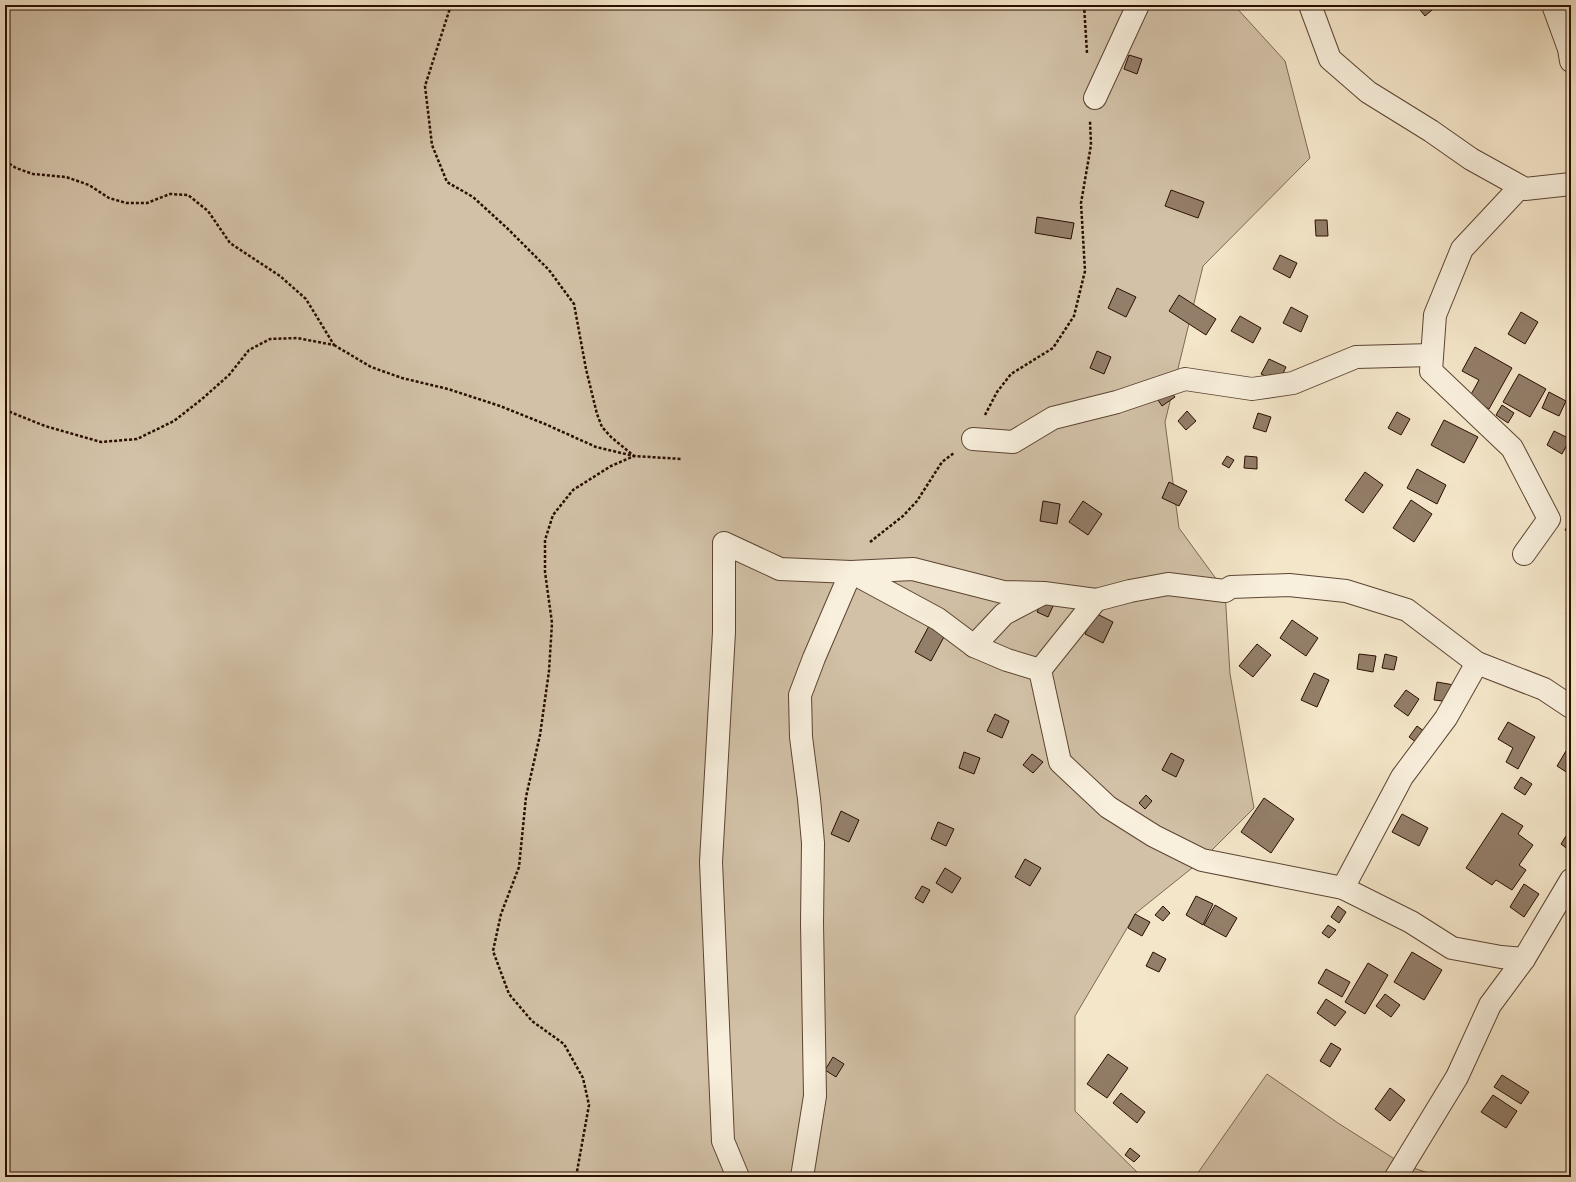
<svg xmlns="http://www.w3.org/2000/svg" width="1576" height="1182" viewBox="0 0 1576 1182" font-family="'IM FELL English',serif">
  <rect width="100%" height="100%" fill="#f4e6c9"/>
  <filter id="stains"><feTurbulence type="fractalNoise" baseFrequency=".005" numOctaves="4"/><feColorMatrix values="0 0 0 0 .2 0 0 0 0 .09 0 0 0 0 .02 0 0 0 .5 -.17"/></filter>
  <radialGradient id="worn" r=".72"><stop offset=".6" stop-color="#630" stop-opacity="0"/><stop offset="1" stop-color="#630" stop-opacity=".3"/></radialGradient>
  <g fill="#d2c1a7" stroke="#7e6854">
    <polygon points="5,5 1234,5 1285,61 1310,158 1203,266 1165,422 1179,528 1225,591 1230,674 1254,808 1202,860 1136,913 1075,1016 1075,1111 1139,1174 1146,1177 5,1177"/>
    <polygon points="1267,1074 1338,1123 1404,1165 1441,1177 1195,1177"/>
  </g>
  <g fill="#937e69" stroke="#2a0e00">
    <polygon points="1416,5 1438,5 1425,16"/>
    <polygon points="1129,55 1142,59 1137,74 1124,69"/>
    <polygon points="1171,190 1204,202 1198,218 1165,206"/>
    <polygon points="1037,217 1074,223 1071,239 1035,233"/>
    <polygon points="1315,220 1327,220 1328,236 1316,236"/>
    <polygon points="1280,255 1297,263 1290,278 1273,269"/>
    <polygon points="1117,288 1136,297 1126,317 1108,308"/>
    <polygon points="1179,295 1216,319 1206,335 1169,311"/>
    <polygon points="1291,307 1308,316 1301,332 1283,323"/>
    <polygon points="1521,312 1538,322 1525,344 1508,334"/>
    <polygon points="1240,316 1261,328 1253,343 1231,331"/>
    <polygon points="1475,347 1512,368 1489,409 1469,398 1479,380 1462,371"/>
    <polygon points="1097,351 1111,357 1104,374 1090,368"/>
    <polygon points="1269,359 1286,367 1279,382 1261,374"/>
    <polygon points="1519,374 1546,389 1530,417 1503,402"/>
    <polygon points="1168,388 1175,397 1162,406 1156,397"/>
    <polygon points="1549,392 1566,401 1559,416 1542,408"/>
    <polygon points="1502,405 1514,413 1508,423 1496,415"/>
    <polygon points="1187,411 1196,421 1186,430 1178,421"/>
    <polygon points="1397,412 1410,419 1401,435 1388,428"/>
    <polygon points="1258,413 1271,417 1266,432 1253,428"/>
    <polygon points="1444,420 1478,437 1464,463 1431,445"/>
    <polygon points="1554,431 1570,439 1562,454 1547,445"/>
    <polygon points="1227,456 1234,460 1229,468 1222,464"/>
    <polygon points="1245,456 1257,457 1257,469 1244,468"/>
    <polygon points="1417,469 1446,485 1437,504 1407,488"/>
    <polygon points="1365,472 1383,485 1363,513 1345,500"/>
    <polygon points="1169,482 1187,491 1179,506 1162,498"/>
    <polygon points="1411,500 1432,514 1414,542 1393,528"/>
    <polygon points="1043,501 1060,504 1057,524 1040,521"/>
    <polygon points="1083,501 1102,514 1088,535 1069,522"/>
    <polygon points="1571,520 1571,534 1565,530"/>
    <polygon points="1043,599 1054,604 1048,617 1037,612"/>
    <polygon points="1571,605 1571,617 1566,614"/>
    <polygon points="1095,613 1113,622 1103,643 1085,634"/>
    <polygon points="1292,620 1318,638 1306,656 1280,638"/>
    <polygon points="929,626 945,635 931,661 915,652"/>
    <polygon points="1257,644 1271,655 1253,677 1239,666"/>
    <polygon points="1359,654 1376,656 1373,672 1357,669"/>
    <polygon points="1385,654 1397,657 1394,670 1382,668"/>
    <polygon points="1314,673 1329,680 1317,707 1301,700"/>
    <polygon points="1437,682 1454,685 1451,702 1434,700"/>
    <polygon points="1406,690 1419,699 1408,716 1394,706"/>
    <polygon points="995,714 1009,721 1002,738 987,731"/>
    <polygon points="1508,722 1535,737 1518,769 1506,762 1513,748 1498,739"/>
    <polygon points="1417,726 1428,734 1420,745 1409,737"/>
    <polygon points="1566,751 1571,754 1571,775 1557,766"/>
    <polygon points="964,752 980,758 974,774 959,768"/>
    <polygon points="1171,753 1184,760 1176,777 1162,770"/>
    <polygon points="1032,754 1043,762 1033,773 1023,765"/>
    <polygon points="1521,777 1532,784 1525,795 1514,788"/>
    <polygon points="1146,795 1152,801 1145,809 1139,803"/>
    <polygon points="1264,798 1294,819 1271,853 1241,832"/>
    <polygon points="841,811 859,820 849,842 831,834"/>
    <polygon points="1502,813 1523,826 1518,834 1533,845 1519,865 1526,870 1512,890 1496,880 1492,885 1466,868"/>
    <polygon points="1402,814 1428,828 1419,846 1392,832"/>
    <polygon points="938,822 954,829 946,846 931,839"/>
    <polygon points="1566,836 1571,840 1571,848 1569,850 1561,844"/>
    <polygon points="1025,859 1041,868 1030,886 1015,877"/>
    <polygon points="945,868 961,878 952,893 936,883"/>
    <polygon points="1524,884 1539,894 1524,917 1510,907"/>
    <polygon points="922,886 930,890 923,903 915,898"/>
    <polygon points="1196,896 1213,904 1203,925 1186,915"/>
    <polygon points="1215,905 1237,918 1226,937 1204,925"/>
    <polygon points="1163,906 1170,913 1163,921 1155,915"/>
    <polygon points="1338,906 1346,912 1339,923 1331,917"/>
    <polygon points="1135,914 1150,922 1142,936 1128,928"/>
    <polygon points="1328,925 1336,930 1329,938 1322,933"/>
    <polygon points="1153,952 1166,959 1159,972 1146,966"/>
    <polygon points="1412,952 1442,970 1424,1000 1394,982"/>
    <polygon points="1368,963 1388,975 1365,1014 1345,1002"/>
    <polygon points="1326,969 1350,982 1342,997 1318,983"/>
    <polygon points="1385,994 1400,1005 1391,1017 1376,1006"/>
    <polygon points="1326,999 1346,1012 1335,1026 1317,1013"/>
    <polygon points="1331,1043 1341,1049 1330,1067 1320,1061"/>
    <polygon points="1108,1054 1128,1068 1107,1098 1087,1084"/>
    <polygon points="833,1057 844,1064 836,1077 825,1070"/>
    <polygon points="1502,1075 1529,1092 1521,1104 1494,1087"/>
    <polygon points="1390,1088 1405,1100 1390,1121 1375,1109"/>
    <polygon points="1121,1093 1145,1112 1137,1123 1113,1103"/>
    <polygon points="1493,1095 1517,1111 1506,1128 1481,1112"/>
    <polygon points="1130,1148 1140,1156 1134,1162 1125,1155"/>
  </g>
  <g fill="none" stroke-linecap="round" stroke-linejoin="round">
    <defs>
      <g id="street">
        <polyline points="1310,5 1330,59 1368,92 1431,131 1471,159 1525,189 1571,184"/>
        <polyline points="1553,5 1569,49 1571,61"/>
        <polyline points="1095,98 1138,5"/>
        <polyline points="1520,187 1462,249 1435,315 1431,371 1512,448 1549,519 1524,554"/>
        <polyline points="973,439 1013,442 1053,418 1117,402 1185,379 1252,389 1293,383 1356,357 1432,355"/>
        <polyline points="1096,600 1040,670 1060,762 1108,807 1154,836 1202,860 1343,888 1411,922 1452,948 1501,957 1524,959"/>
        <polyline points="974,646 1004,614 1042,594"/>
        <polyline points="1343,888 1402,777 1446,718 1477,663"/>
        <polyline points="738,1177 723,1141 711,862 724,632 724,543 780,569 851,572 938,619 974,646 1007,660 1040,670"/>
        <polyline points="802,1177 815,1096 812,923 813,843 809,799 801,737 800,695 814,658 851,572 913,569 1003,592 1044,593 1096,600 1130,591 1168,584 1225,591 1231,587 1289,585 1346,591 1407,610 1477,663 1544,689 1571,707"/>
        <polyline points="1396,1177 1457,1077 1490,1005 1524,959 1571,880"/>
      </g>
    </defs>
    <use href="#street" stroke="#5c4432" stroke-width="24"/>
    <g stroke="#2a0e00" stroke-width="2.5" stroke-dasharray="3 2" stroke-linecap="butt">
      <polyline points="451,5 425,86 432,145 447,182 473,197 507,228 549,270 574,304 586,369 597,414 602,427 611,437 634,456 611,466 573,490 553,515 545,540 545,572 552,623 549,671 540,735 526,797 519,867 501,914 493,951 509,994 532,1021 564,1044 583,1078 589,1105 576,1177"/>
      <polyline points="1084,5 1087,53"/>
      <polyline points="5,161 16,168 33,174 66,177 89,185 109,198 126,203 147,203 170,194 188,195 208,211 230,243 280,276 306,299 334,345 297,338 270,339 249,350 229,375 202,399 174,421 137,439 101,442 45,426 5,410"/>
      <polyline points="334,345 371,367 402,378 448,389 500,406 545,424 596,447 634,456 682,459"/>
      <polyline points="985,415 997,392 1011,374 1053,348 1074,316 1085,271 1081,203 1091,145 1090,121"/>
      <polyline points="870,542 903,516 917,501 942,462 954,453"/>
    </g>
    <use href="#street" stroke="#f8efdc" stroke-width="22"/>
  </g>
  <rect width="1576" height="1182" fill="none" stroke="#f4e6c9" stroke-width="20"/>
  <rect x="6" y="6" width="1564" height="1170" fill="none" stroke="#2a0e00" stroke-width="2"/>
  <rect x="10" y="10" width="1556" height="1162" fill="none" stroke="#2a0e00"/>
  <rect width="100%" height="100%" filter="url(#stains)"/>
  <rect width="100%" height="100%" fill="url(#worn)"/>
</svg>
